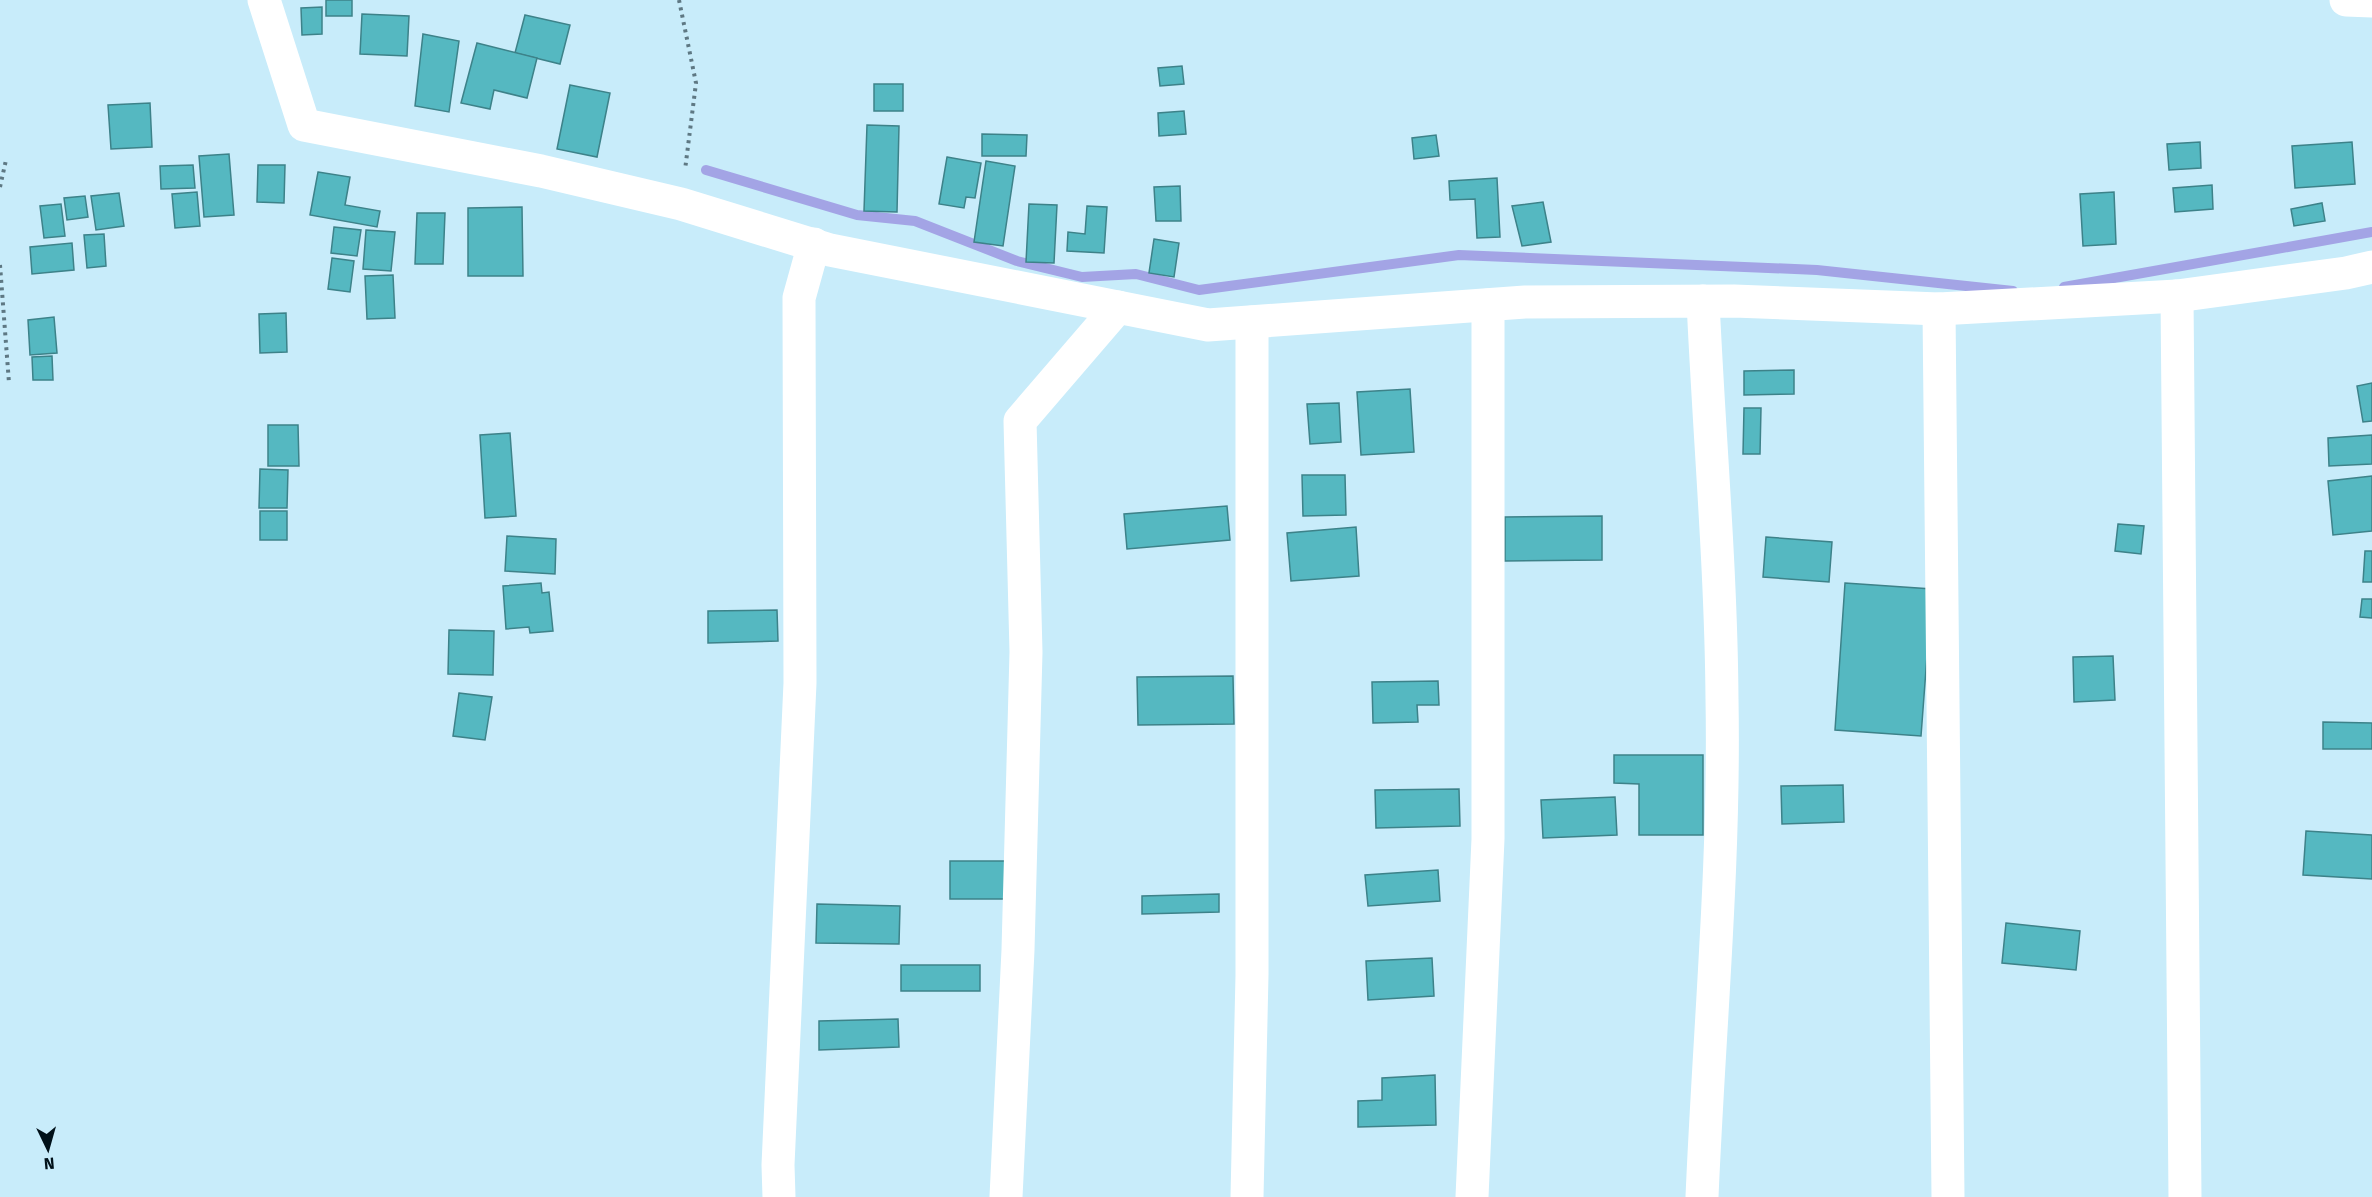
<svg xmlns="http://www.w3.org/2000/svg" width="2372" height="1197" viewBox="0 0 2372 1197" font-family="'Fira Sans',sans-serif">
  <rect width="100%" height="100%" fill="#c8ecfa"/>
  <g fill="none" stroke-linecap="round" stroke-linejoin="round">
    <g stroke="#a3a4e5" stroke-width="10">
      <polyline points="706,170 857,215 915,221 1017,261 1082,277 1136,274 1199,290 1459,255 1817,270 2013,291"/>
      <polyline points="2064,287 2372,232"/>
    </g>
  </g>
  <g fill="#55b8c1" stroke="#3d8289" stroke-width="1.5">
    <rect x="326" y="0" width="26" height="16"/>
    <polygon points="322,7 322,34 302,35 301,8"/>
    <polygon points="362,14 409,16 407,56 360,54"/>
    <polygon points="525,15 570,25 560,64 515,53"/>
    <polygon points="423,34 459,41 449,112 415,106"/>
    <polygon points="477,43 537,58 527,98 494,90 490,109 461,103"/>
    <polygon points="1182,66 1184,84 1160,86 1158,68"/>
    <rect x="874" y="84" width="29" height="27"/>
    <polygon points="570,85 610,93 597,157 557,149"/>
    <polygon points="150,103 152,147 111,149 108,105"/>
    <polygon points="1184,111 1186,134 1159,136 1158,113"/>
    <polygon points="867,125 899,126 897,212 864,211"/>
    <polygon points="982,134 1027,135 1026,156 982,156"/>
    <polygon points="1436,135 1439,156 1414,159 1412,138"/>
    <polygon points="2200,142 2201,168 2169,170 2167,144"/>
    <polygon points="2352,142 2355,184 2295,188 2292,146"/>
    <polygon points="229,154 234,215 204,217 199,156"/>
    <polygon points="947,157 981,163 975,198 966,197 964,208 939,204"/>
    <polygon points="986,161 1015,166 1003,246 974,242"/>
    <polygon points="193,165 195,188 161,189 160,166"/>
    <polygon points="258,165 285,165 284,203 257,202"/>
    <polygon points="318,172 350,177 345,205 380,211 377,227 310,215"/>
    <polygon points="1497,178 1500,237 1477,238 1475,199 1450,200 1449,181"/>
    <polygon points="2212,185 2213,209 2175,212 2173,188"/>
    <polygon points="1180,186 1181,221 1156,221 1154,187"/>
    <polygon points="197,192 200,226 175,228 172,194"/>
    <polygon points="2114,192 2116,244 2083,246 2080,194"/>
    <polygon points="119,193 124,226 96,230 91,196"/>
    <polygon points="85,196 88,217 67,220 64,198"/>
    <polygon points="1543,202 1551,242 1522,246 1512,206"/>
    <polygon points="2322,203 2325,221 2294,226 2291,209"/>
    <polygon points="61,204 65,236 44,238 40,206"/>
    <polygon points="1029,204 1057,205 1054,263 1026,262"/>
    <polygon points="1087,206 1107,207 1104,253 1067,251 1068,232 1085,234"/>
    <polygon points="522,207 523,276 468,276 468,208"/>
    <polygon points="417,213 445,213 443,264 415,264"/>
    <polygon points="334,227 361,230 357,256 331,253"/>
    <polygon points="366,230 395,232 391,271 363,269"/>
    <polygon points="104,234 106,266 87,268 84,235"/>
    <polygon points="1154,239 1179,243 1174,277 1149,273"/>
    <polygon points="72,243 74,270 32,274 30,247"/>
    <polygon points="332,258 354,261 350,292 328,289"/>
    <polygon points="393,275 395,318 367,319 365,276"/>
    <polygon points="286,313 287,352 260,353 259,314"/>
    <polygon points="54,317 57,353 30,355 28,320"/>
    <polygon points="52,356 53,380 33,380 32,357"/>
    <polygon points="1794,370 1794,394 1744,395 1744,371"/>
    <polygon points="2372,383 2372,421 2363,422 2357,386"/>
    <polygon points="1410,389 1414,452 1361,455 1357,392"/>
    <polygon points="1339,403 1341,442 1310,444 1307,404"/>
    <polygon points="1744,408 1761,408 1760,454 1743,454"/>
    <polygon points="268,425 298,425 299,466 268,466"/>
    <polygon points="510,433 516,516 485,518 480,435"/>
    <polygon points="2372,435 2372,464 2329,466 2328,438"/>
    <polygon points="260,469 288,470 287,508 259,508"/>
    <polygon points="1302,475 1345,475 1346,515 1303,516"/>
    <polygon points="2372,476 2372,531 2333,535 2328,481"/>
    <polygon points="1227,506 1230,540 1127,549 1124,514"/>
    <rect x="260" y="511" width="27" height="29"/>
    <polygon points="1602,516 1602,560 1505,561 1505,517"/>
    <polygon points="2118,524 2144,526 2141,554 2115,551"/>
    <polygon points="1356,527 1359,576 1291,581 1287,533"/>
    <polygon points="507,536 556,539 555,574 505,571"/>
    <polygon points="1766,537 1832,542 1829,582 1763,577"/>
    <polygon points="2365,551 2372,551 2372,582 2363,582"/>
    <polygon points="541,583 542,593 549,592 553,631 530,633 529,627 506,629 503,586"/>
    <polygon points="1845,583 1932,589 1921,736 1835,730"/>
    <polygon points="2362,599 2372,599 2372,618 2360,617"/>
    <polygon points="777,610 778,641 708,643 708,611"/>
    <polygon points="449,630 494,631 493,675 448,674"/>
    <polygon points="2113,656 2115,700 2074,702 2073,657"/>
    <polygon points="1233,676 1234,724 1138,725 1137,677"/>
    <polygon points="1438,681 1439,705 1417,705 1418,722 1373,723 1372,682"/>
    <polygon points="459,693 492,697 485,740 453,736"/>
    <polygon points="2323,722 2372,723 2372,749 2323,749"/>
    <polygon points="1614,755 1703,755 1703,835 1639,835 1639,784 1614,783"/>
    <polygon points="1843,785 1844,822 1782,824 1781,786"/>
    <polygon points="1459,789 1460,826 1376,828 1375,790"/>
    <polygon points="1615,797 1617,835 1543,838 1541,800"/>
    <polygon points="2306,831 2372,835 2372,879 2303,875"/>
    <rect x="950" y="861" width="59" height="38"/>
    <polygon points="1438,870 1440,901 1368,906 1365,875"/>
    <polygon points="1219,894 1219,912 1142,914 1142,896"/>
    <polygon points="817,904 900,906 899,944 816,943"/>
    <polygon points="2006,923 2080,931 2076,970 2002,963"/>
    <polygon points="1432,958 1434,996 1368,1000 1366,961"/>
    <rect x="901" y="965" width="79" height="26"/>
    <polygon points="898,1019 899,1047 819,1050 819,1021"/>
    <polygon points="1435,1075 1436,1125 1358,1127 1358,1101 1382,1100 1382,1078"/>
  </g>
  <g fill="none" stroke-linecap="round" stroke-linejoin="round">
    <g stroke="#5e7883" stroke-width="4" stroke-dasharray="3 4.5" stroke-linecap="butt">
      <polyline points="679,0 696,83 685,170"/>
      <polyline points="0,187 6,160"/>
      <polyline points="0,265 9,383"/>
    </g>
    <g stroke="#fff" stroke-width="33">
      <polyline points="264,0 304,125 541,171 681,204 830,250 1208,325 1525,302 1734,301 1939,309 2177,296 2346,273 2372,267"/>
      <polyline points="2346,0 2372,1"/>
      <polyline points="2177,296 2185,1197"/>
      <polyline points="1939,309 1948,1197"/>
      <polyline points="779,1197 778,1165 800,683 799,298 814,244"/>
      <polyline points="1006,1197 1018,950 1026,652 1020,421 1118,307"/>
      <polyline points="1247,1197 1252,975 1252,322"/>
      <polyline points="1472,1197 1488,839 1488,305"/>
      <path d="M1702 1197C1709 1031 1725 865 1722 699 1721 567 1709 434 1703 301"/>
    </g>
  </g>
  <g transform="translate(48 1149) rotate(175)" stroke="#c8ecfa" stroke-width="4.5" paint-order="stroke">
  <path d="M0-4.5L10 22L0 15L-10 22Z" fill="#001119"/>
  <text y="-9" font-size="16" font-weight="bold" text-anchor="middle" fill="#001119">N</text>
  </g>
</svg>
